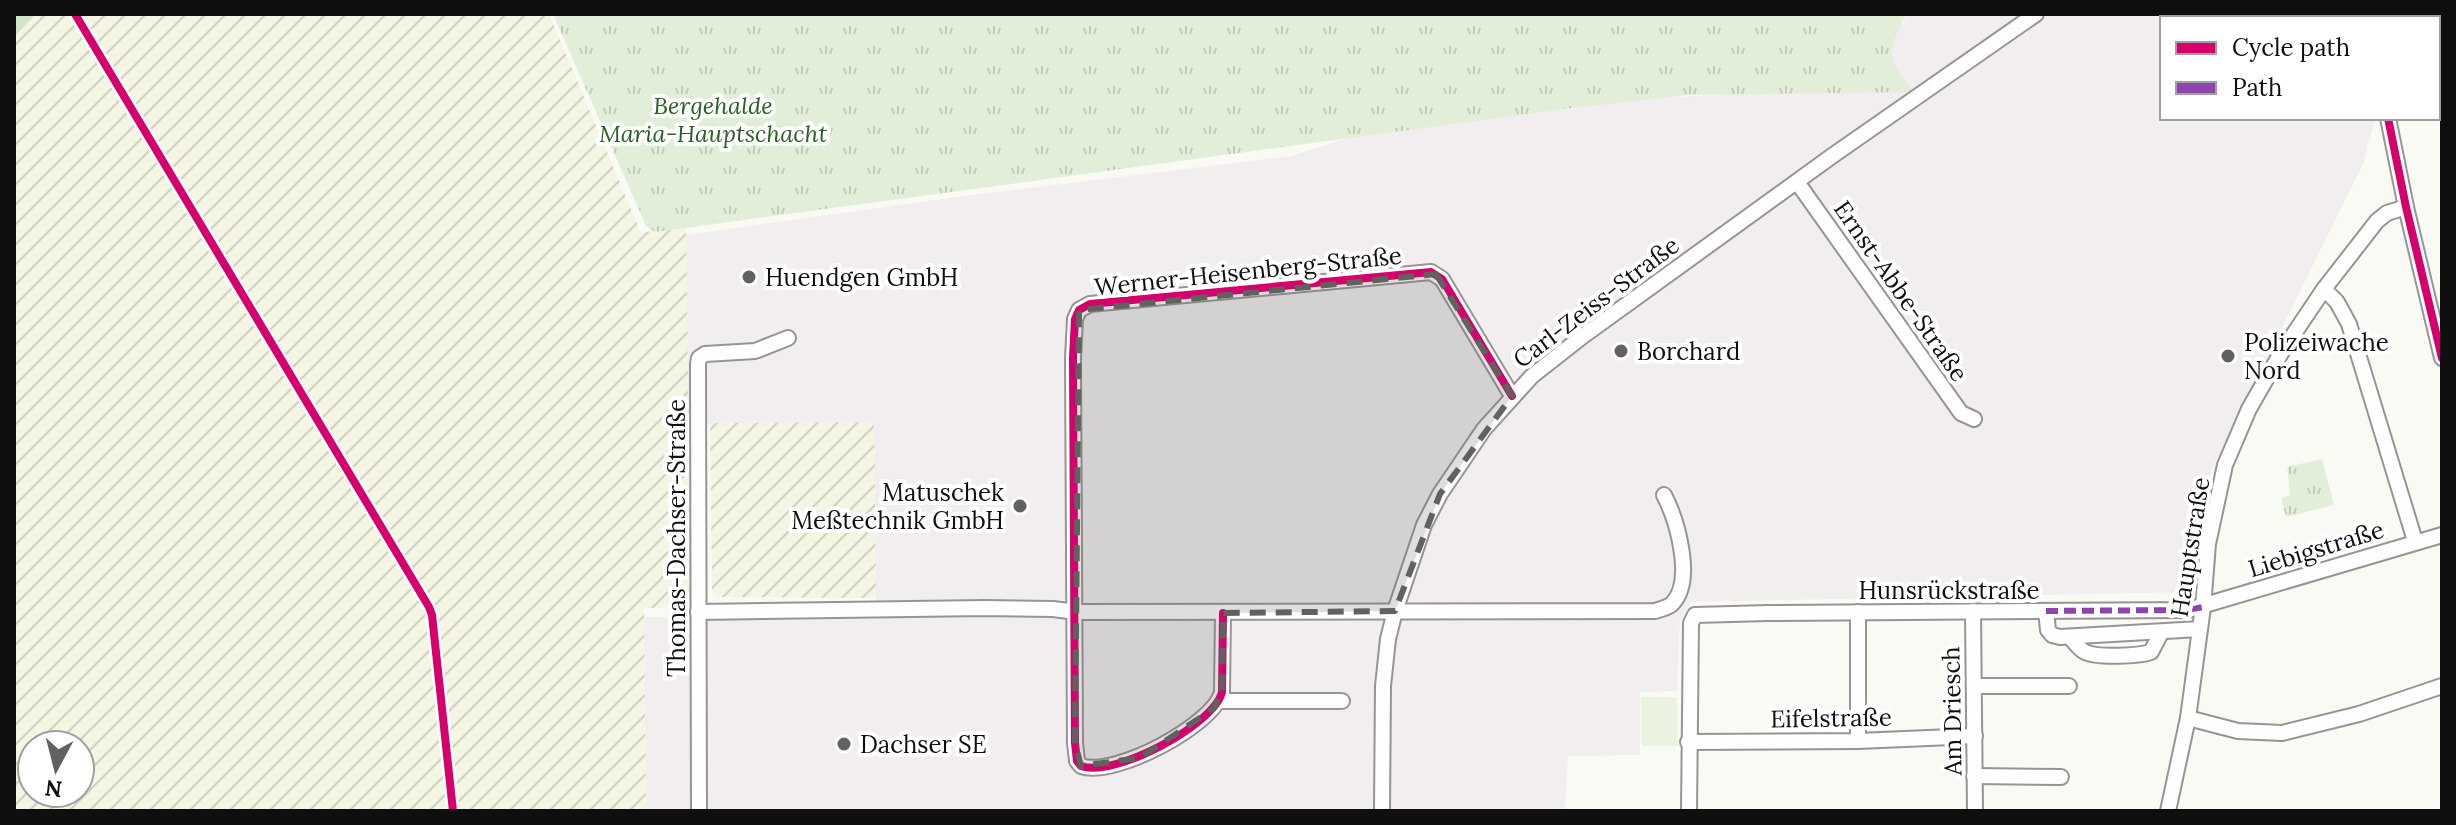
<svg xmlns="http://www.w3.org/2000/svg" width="2456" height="825" viewBox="0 0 2456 825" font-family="Lora,serif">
  <defs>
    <pattern id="farmland-furrows" width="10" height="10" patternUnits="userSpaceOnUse" patternTransform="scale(2)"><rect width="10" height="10" fill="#f4f5e3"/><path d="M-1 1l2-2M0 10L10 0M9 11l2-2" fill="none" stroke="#d0d1c2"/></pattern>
    <pattern id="forest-firs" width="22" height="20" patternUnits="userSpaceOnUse" patternTransform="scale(2)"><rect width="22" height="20" fill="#d2e5c6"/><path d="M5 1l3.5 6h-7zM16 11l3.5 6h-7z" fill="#b3c3a9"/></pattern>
    <pattern id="park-tufts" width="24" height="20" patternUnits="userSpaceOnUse" patternTransform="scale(2)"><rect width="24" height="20" fill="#e2eed7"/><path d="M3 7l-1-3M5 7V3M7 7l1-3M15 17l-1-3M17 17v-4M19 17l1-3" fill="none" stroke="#c1cbb7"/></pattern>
  </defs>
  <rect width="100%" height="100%" fill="#fafaf5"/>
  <polygon fill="#f2eef0" points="1906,14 2376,14 2377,18 2162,18 2162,118 2375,118 2364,162 2212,469 2188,592 1691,602 1680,621 1677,691 1640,692 1640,755 1568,756 1565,811 646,811 644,617 876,615 874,422 688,424 686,235 956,197 1291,156 1363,133 1632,99 1843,89 1869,48 1904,22"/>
  <g fill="url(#farmland-furrows)" fill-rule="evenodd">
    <path d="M36 14H549L641 233 652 231 641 195 623 14 686 227 691 607 644 608 646 811H14V37ZM32 745H80V793H32Z"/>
    <polygon points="2376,14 2442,14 2442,30 2438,33 2438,18 2377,18"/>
    <polygon points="874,422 876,598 717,597 712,591 710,423"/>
  </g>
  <polygon fill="url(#forest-firs)" points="14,14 36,14 14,37"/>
  <g fill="url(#park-tufts)">
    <path d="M553 14H1906C1886 56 1886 55 1913 92L1689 95 1564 109 655 232 646 226Z"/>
    <polygon points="2322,459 2334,505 2286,517 2281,498 2290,495 2287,467"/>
  </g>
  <polygon fill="#ebf3e0" points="1641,697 1677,697 1678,746 1642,746"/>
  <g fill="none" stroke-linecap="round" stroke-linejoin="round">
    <defs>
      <g id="minor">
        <polyline points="2360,14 2361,18"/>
        <polyline points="2388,118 2406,207 2442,358"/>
        <polyline points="1797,182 1961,413 1974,419"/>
        <polyline points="2324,289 2337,302 2349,324 2415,541"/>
        <polyline points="1973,611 1975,811"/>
        <polyline points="2046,611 2048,630 2052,635 2060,637 2200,629"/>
        <path d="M698 612 985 608 1053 609 1076 612 1655 611C1661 609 1667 608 1672 604 1695 581 1677 520 1664 495"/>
        <path d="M1223 613 1222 692C1214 725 1114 778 1081 766L1077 761 1075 743 1073 358 1075 319 1079 310 1090 304 1431 272 1442 279 1512 396"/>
        <path d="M2071 638C2075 643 2079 649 2085 652 2097 658 2139 656 2151 652L2161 633"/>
        <polyline points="1974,686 2069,686"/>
        <polyline points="1220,701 1342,701"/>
        <polyline points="2188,718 2238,731 2282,733 2359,714 2442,686"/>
        <polyline points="1858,741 1858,612"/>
        <polyline points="1688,742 1858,741 1975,736"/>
        <polyline points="1974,776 2061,777"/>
        <polyline points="699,811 698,364 699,358 705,354 755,351 788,338"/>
        <polyline points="1382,811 1383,686 1388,639 1395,611 1424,525 1440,494 1484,429 1532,376 1583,336 1832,156 2036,14"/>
        <polyline points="1689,811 1691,623 1695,615 1768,613 2188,610 2442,535"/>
        <polyline points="2168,811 2188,718 2203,607 2208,544 2225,465 2249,409 2281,353 2324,289 2377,221 2387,213 2406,207"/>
      </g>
    </defs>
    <use href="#minor" stroke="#959593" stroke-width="18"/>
    <use href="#minor" stroke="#fefefe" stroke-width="14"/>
    <g stroke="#8e44ad" stroke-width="6" stroke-dasharray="12 6" stroke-linecap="butt">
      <polyline points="2438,34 2442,32"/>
      <polyline points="2046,611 2188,610 2203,607"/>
    </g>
    <defs>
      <g id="cycleway">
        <polyline points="75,14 429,607 432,615 453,811"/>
        <polyline points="2388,118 2406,207 2442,358"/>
        <path d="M1223 613 1222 692C1214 725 1114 778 1081 766L1077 761 1075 743 1073 358 1075 319 1079 310 1090 304 1431 272 1442 279 1512 396"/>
      </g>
    </defs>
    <use href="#cycleway" stroke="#fff" stroke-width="13"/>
    <use href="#cycleway" stroke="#d6006c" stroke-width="8"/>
  </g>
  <path fill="#616160" fill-opacity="0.2" stroke="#616160" stroke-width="6" stroke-dasharray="16 10" stroke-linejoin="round" d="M1436 274 1512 396 1440 494 1395 611 1223 613 1222 692 1213 709 1140 758 1081 766 1075 743 1079 310Z"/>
  <g fill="#616160" stroke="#fff" stroke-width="3">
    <circle cx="749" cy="277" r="8"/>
    <circle cx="1621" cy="351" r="8"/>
    <circle cx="2228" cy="356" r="8"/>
    <circle cx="1020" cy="506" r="8"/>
    <circle cx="844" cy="744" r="8"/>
  </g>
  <g text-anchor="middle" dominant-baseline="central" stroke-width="8" stroke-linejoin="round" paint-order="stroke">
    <g font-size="24" font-style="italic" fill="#2b6026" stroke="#fff">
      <text x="713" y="105">Bergehalde<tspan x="713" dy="28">Maria-Hauptschacht</tspan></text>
    </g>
    <g font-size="24" fill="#0f0f0f" stroke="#fff">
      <text transform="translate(1248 271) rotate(-6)">Werner-Heisenberg-Straße</text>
      <text transform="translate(1901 291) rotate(55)">Ernst-Abbe-Straße</text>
      <text transform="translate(1596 302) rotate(-37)">Carl-Zeiss-Straße</text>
      <text transform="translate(676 538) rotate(-90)">Thomas-Dachser-Straße</text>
      <text transform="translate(2190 547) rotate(-81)">Hauptstraße</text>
      <text transform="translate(2316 549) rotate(-17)">Liebigstraße</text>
      <text x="1949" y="590">Hunsrückstraße</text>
      <text transform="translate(1952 711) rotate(-91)">Am Driesch</text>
      <text transform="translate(1831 718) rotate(-1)">Eifelstraße</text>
    </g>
    <g font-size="24" fill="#0f0f0f" stroke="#fff" text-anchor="start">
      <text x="765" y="277">Huendgen GmbH</text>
      <text x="2244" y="342">Polizeiwache<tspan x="2244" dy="28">Nord</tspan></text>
      <text x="1637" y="351">Borchard</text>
      <text x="1004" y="492" text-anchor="end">Matuschek<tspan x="1004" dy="28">Meßtechnik GmbH</tspan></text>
      <text x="860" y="744">Dachser SE</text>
    </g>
  </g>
  <rect width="2456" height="825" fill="none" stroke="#0f0f0f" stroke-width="32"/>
  <rect x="2160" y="16" width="280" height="104" fill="#ffffff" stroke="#9f9f9f" stroke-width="2"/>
  <rect x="2176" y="42" width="40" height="12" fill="#d6006c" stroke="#9f9f9f" stroke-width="2"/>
  <text x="2232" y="56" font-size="24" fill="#0f0f0f">Cycle path</text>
  <rect x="2176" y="82" width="40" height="12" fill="#8e44ad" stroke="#9f9f9f" stroke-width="2"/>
  <text x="2232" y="96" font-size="24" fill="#0f0f0f">Path</text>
  <g transform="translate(56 769) rotate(187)"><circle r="38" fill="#ffffff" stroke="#9f9f9f" stroke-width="2"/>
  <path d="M0-6L14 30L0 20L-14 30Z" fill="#616160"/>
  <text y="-12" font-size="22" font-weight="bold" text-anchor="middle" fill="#0f0f0f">N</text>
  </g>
</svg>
